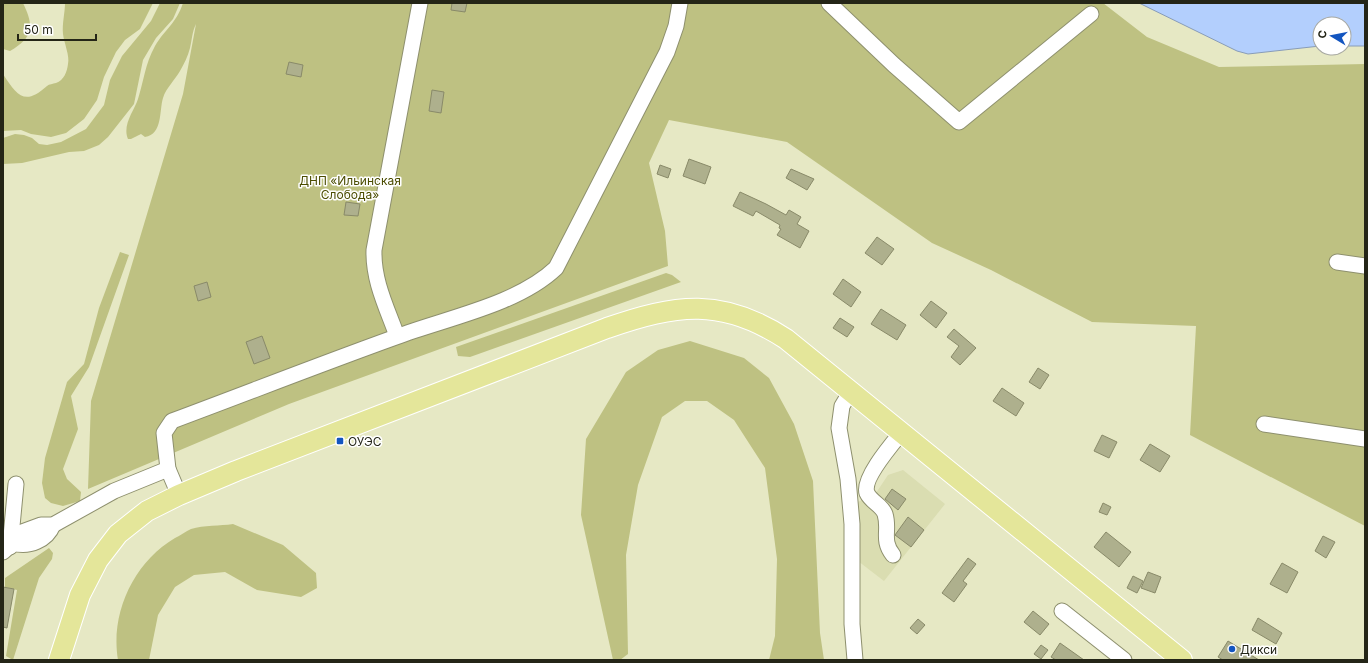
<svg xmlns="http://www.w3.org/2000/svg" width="1368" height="663" viewBox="0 0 1368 663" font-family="Inter,sans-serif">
  <rect width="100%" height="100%" fill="#e6e8c4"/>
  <polygon fill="#daddb1" points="903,470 945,504 884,581 858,561 856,503 876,493 888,475"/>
  <g fill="#bec182">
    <path d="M3 3H23C34 26 34 37 10 51L3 49Z"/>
    <path d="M65 3H153L140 29 125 40 116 52 104 77 97 100 84 119 66 133 51 137 31 134 21 130 3 131V74C17 96 25 106 47 86 49 84 53 84 56 83 64 80 67 72 68 64 70 56 64 43 63 34 62 23 65 13 65 3Z"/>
    <polygon points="160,3 180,3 173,19 156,38 143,60 134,104 108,137 99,145 84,151 69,152 22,163 3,164 3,138 15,134 24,135 32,138 39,144 47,145 61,142 86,129 104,105 110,80 122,56 151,21"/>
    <path d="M183 3H1103L1147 37 1219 67 1365 64V526L1190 435 1196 326 1092 322 991 270 932 243 787 142 669 120 649 163 665 231 668 266 289 404 88 489 91 401 183 94 196 24C192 32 192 40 190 48 188 56 184 64 180 71 175 80 166 88 163 98 159 111 163 134 145 137L141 134 131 139H128C122 125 134 111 138 99 144 80 145 64 155 46 165 29 176 24 183 3Z"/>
    <polygon points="120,252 129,255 89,367 71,396 78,429 63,469 67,479 81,492 80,501 63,506 51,503 45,498 42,483 45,458 67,382 84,364 99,308"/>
    <polygon points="666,273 672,275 681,282 470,357 458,356 456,347"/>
    <polygon points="690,341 744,358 769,378 794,424 813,481 820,633 824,660 769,660 775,636 777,559 765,468 734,420 707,401 685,401 662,417 638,485 626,555 628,654 620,660 613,660 581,515 586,439 626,372 658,350"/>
    <path d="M233 524 283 545 316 573 317 588 301 597 257 590 225 572 194 575 175 587 158 615 149 660H118C110 613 134 562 175 538 180 536 186 531 191 529 204 525 220 526 233 524Z"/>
    <polygon points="49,548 53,553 52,559 39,578 13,660 6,656 17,590 5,587 5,578"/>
  </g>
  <polygon fill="#b3cffd" stroke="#889cb8" points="1139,3 1365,3 1365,46 1344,46 1344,24 1320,24 1320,46 1248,54 1237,51"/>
  <g fill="#aeb08d" stroke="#898a69">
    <polygon points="452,3 467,3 465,12 451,10"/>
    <polygon points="289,62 303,65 301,77 286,74"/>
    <polygon points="432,90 444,92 441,113 429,111"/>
    <polygon points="689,159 711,167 705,184 683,176"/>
    <polygon points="660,165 671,169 668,178 657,174"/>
    <polygon points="791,169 814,179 807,190 786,178"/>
    <polygon points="740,192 766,204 786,215 789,210 801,217 797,224 809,231 800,248 777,235 781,229 779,228 780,225 756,211 753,216 733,206"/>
    <polygon points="346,202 360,204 358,216 344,215"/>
    <polygon points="877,237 894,249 882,265 865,253"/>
    <polygon points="843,279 861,292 851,307 833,294"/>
    <polygon points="207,282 211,297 198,301 194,286"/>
    <polygon points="931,301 947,313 936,328 920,315"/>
    <polygon points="881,309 906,325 897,340 871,324"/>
    <polygon points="840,318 854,327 847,337 833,328"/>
    <polygon points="954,329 976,348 960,365 951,357 959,346 947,337"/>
    <polygon points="262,336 270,358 254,364 246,342"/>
    <polygon points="1038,368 1049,375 1040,389 1029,382"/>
    <polygon points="1002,388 1024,403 1016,416 993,401"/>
    <polygon points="1102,435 1117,442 1109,458 1094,451"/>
    <polygon points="1150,444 1170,456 1160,472 1140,460"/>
    <polygon points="892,489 906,499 898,510 885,499"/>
    <polygon points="1103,503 1111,507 1107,515 1099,512"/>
    <polygon points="908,517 924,530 911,547 895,535"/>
    <polygon points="1106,532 1131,552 1119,567 1094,547"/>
    <polygon points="1323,536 1335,542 1326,558 1315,551"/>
    <polygon points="968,558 976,564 963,581 967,584 954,602 942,593"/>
    <polygon points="1282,563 1298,572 1287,593 1270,584"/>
    <polygon points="1148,572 1161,577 1155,593 1141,588"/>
    <polygon points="1133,576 1143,581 1137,593 1127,588"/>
    <polygon points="3,587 14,589 7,628 3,627"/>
    <polygon points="1033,611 1049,624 1040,635 1024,622"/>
    <polygon points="1258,618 1282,633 1276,644 1252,630"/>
    <polygon points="918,619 925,625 917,634 910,628"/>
    <polygon points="1228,641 1259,660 1223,660 1218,657"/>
    <polygon points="1060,643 1084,660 1056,660 1051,657"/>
    <polygon points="1041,645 1048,650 1041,659 1034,654"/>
  </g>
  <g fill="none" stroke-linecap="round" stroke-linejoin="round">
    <defs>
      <g id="minor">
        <polyline points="829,3 894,65 959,122 1091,14"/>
        <polyline points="1337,262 1365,266"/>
        <path d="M397 336C387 308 373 281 374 250L420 3"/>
        <polyline points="851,391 842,406 839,428 848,479 852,524 852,624 855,660"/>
        <polyline points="1264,424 1365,439"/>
        <path d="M179 495 168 469 164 433 172 421C247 393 321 364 396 337 446 318 517 305 556 268L667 52 676 26 680 3"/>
        <path d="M13 543C29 548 47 540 53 525"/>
        <polyline points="10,547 16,484"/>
        <polyline points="3,552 13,543 22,532 41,525 53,525 114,491 168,469"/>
        <path d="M893 555C881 540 890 530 885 514 882 505 871 502 867 493 862 479 892 444 901 433"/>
        <polyline points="1062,611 1124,660"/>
      </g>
      <path id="major" d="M59 660 80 595 98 560 118 534 147 511 179 495 236 471 607 328C676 304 722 297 786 339L1182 660"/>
    </defs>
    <use href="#minor" stroke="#8e906e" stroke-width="17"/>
    <use href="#major" stroke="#fff" stroke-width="22"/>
    <use href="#minor" stroke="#fff" stroke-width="15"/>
    <use href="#major" stroke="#e4e69a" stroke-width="20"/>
  </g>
  <g fill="#1355c0" stroke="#fff" stroke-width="1.5">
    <rect x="336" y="437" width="8" height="8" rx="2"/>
    <circle cx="1232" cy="649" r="4"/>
  </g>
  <g text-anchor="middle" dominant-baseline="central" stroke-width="3" stroke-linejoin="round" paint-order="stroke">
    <g font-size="12" fill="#4b4c00" stroke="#fff">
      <text x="350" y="180">ДНП «Ильинская<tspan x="350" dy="14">Слобода»</tspan></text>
    </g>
    <g font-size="12" fill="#242517" stroke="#fff" text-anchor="start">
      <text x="348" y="441">ОУЭС</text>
      <text x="1240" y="649">Дикси</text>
    </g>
  </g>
  <rect width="1368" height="663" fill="none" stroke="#242517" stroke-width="8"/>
  <g transform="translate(1332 36) rotate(280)"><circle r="19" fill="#ffffff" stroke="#a7a8a2"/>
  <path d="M0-3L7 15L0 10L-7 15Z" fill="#1355c0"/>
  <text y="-6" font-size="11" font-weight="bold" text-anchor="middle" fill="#242517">С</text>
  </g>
  <path d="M18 34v6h78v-6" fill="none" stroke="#242517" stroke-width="2"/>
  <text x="24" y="34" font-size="12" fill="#242517" stroke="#ffffff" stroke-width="3" paint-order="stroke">50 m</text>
</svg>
